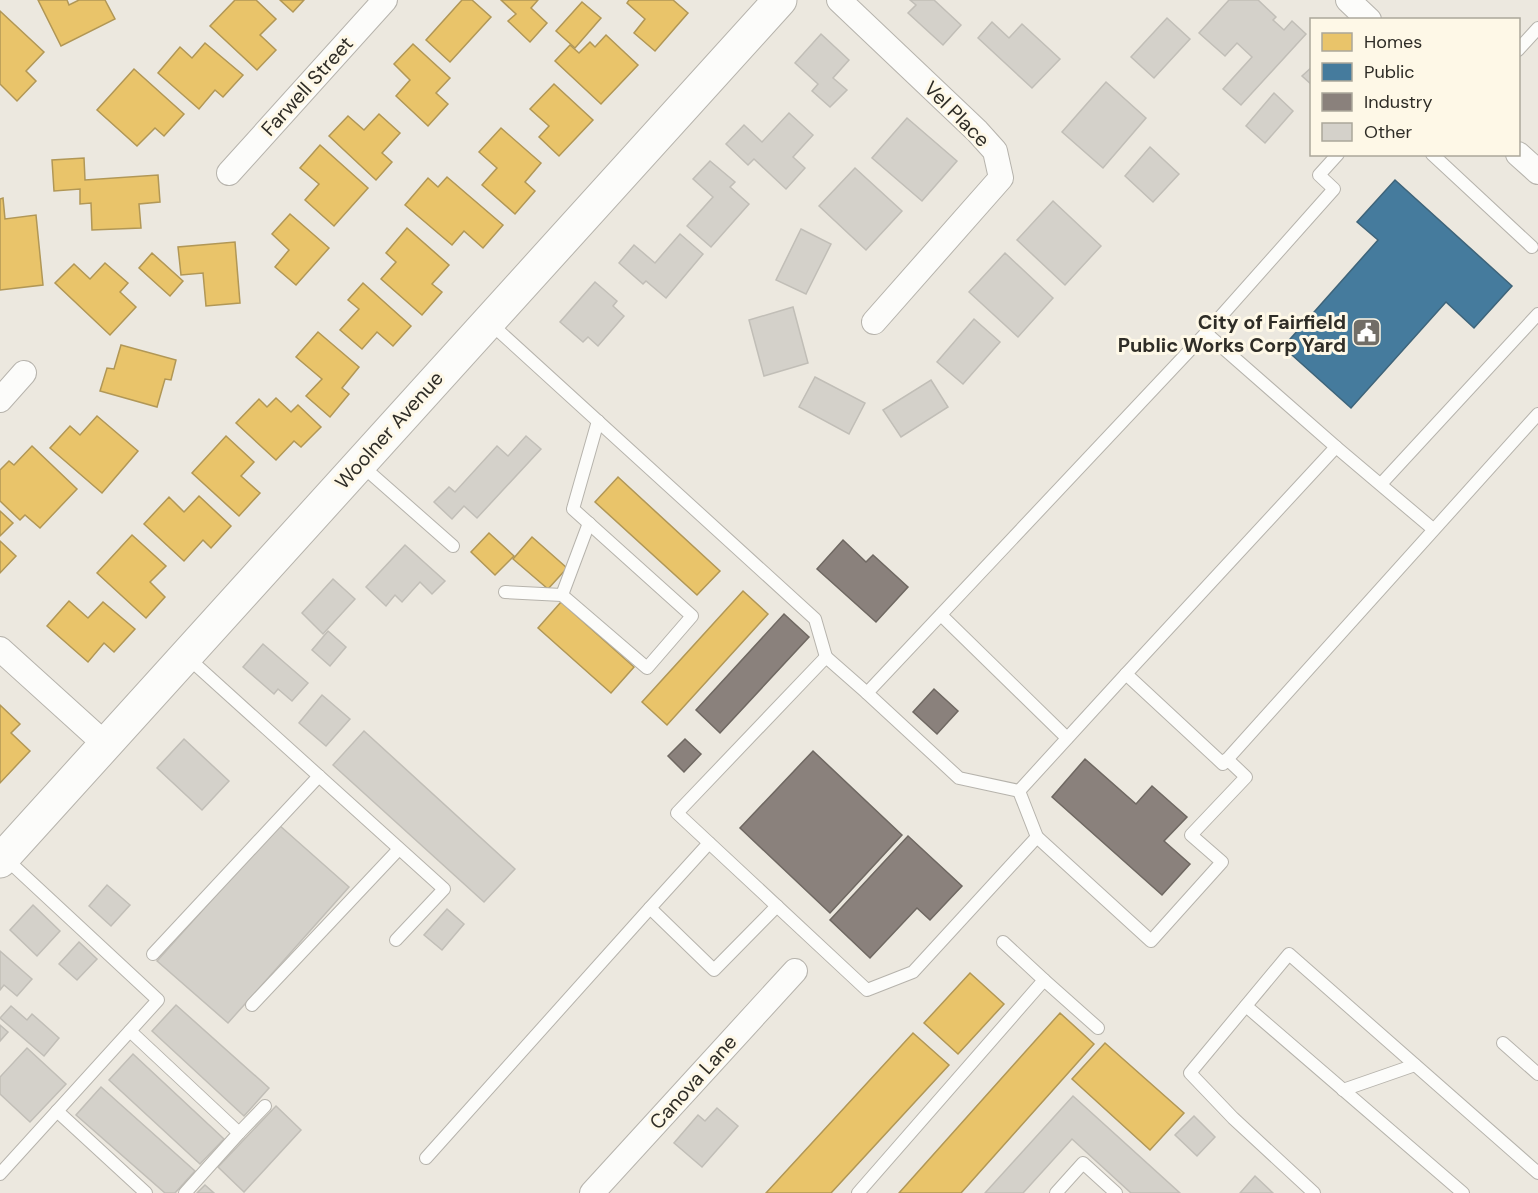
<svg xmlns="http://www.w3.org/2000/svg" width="1538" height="1193" viewBox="0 0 1538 1193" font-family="'DM Sans',sans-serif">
  <rect width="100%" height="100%" fill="#ece8df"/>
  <g fill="#e9c46a" stroke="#b19756" stroke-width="1.5">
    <polygon points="38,0 67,0 69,5 79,0 105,0 115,19 61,46"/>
    <polygon points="235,0 256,0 276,19 260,35 276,50 257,70 210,26"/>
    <polygon points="280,0 304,0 293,12"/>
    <polygon points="462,0 472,0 491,17 450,62 426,40"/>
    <polygon points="501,0 538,0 531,8 547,23 530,42 508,21 516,14"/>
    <polygon points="629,0 673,0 688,13 655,51 634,33 645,19 627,3"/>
    <polygon points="582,2 601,18 575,48 556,31"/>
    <polygon points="0,11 44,52 26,71 36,81 17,101 0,84"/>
    <polygon points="606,35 638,65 601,104 555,61 570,45 579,53 590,42 595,47"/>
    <polygon points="205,43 243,75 223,97 215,90 199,109 158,73 180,47 192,58"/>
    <polygon points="413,44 450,78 436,93 448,104 428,126 396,96 410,80 394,64"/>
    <polygon points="134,69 184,114 164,136 155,128 137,146 97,110"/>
    <polygon points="554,84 593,120 559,156 539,137 549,126 530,109"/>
    <polygon points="379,114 400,133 382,153 392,162 376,180 329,136 348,116 364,130"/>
    <polygon points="501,128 541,163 525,182 535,191 515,214 482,185 497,168 479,152"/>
    <polygon points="320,145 368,188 334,226 305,200 319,184 300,168"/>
    <polygon points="84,158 85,180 158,175 160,202 139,204 141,228 92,230 91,203 80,204 80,189 54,191 52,160"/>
    <polygon points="447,177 503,225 483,248 464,231 452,245 405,205 428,178 438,187"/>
    <polygon points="3,198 5,219 36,215 43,285 0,290 0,199"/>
    <polygon points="290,214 329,248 296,285 275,267 289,250 272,234"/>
    <polygon points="407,228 449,265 432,284 442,292 422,315 381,279 396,262 386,253"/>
    <polygon points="235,242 240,303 206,306 203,273 181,275 178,247"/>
    <polygon points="152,253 183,281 170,296 139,268"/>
    <polygon points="105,263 128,283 120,292 136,307 110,335 55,283 74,264 90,279"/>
    <polygon points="363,283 411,326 393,346 377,332 362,349 340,330 359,309 348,300"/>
    <polygon points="318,332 359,367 342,388 349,394 330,417 306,396 322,379 296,357"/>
    <polygon points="121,345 176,360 171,380 165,379 157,407 100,391 107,368 114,369"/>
    <polygon points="276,398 291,412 298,405 321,427 301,447 294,441 276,460 236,423 259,399 267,407"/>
    <polygon points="97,416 138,451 102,493 50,448 70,426 80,435"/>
    <polygon points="226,436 254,462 241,476 260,493 239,516 192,473"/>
    <polygon points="32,446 77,489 40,528 25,515 20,520 0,501 0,470 9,461 14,465"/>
    <polygon points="618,477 720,571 697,595 595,502"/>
    <polygon points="199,496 231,526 211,548 203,540 184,561 144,524 169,497 184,512"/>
    <polygon points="0,511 13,523 0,536"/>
    <polygon points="489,533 514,556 495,575 471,552"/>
    <polygon points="132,535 166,566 150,582 165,597 146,618 97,573"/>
    <polygon points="532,537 567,568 548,589 513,559"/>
    <polygon points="0,541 16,556 0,573"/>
    <polygon points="743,591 768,614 667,725 642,702"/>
    <polygon points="69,601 88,618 103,602 135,629 114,652 104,643 88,662 47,626"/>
    <polygon points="561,602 634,667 611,693 538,628"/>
    <polygon points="0,705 20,724 11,733 30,751 0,783"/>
    <polygon points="970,973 1004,1004 958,1054 924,1023"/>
    <polygon points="1060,1013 1094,1044 961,1193 899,1193"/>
    <polygon points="913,1033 949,1065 831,1193 766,1193"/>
    <polygon points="1105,1043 1184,1113 1150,1150 1072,1079"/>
  </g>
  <polygon fill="#457b9d" stroke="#3e647a" stroke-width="1.5" points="1395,180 1512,286 1474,328 1446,302 1351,408 1283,347 1378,240 1357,222"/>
  <g fill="#8a817c" stroke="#6f6862" stroke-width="1.5">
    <polygon points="843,540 866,562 873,555 908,587 876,622 817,569"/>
    <polygon points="784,614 809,637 720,733 696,710"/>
    <polygon points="934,689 958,711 937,734 913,712"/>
    <polygon points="685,739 701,754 684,772 668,756"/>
    <polygon points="813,751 902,835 830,913 740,828"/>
    <polygon points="1085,759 1136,804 1152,786 1187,817 1164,841 1190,864 1162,895 1052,797"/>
    <polygon points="908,836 962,886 930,920 917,908 870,958 830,920"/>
  </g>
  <g fill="#d4d1ca" stroke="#c1beb7" stroke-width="1.5">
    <polygon points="910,0 934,0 961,25 943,45 908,13 916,5"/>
    <polygon points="1229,0 1258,0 1276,17 1273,20 1284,30 1292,21 1306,34 1241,105 1223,89 1252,57 1237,43 1225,56 1199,33"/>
    <polygon points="1167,18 1190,39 1154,78 1131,57"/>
    <polygon points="992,22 1009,38 1022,24 1060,59 1032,88 978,38"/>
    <polygon points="821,34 849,60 833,78 847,90 830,107 812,91 818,84 795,63"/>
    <polygon points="1312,67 1312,85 1302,76"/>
    <polygon points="1106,82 1146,118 1103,168 1062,132"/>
    <polygon points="1274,93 1293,111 1265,143 1246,126"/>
    <polygon points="789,113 813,135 793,157 805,168 786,189 754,159 748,165 726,144 744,125 762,142"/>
    <polygon points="907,118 957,161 922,201 872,158"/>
    <polygon points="1150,147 1179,174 1153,202 1125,176"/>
    <polygon points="710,161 735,182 730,187 749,204 711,247 687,226 713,197 693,179"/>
    <polygon points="855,168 902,211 866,250 819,206"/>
    <polygon points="1053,201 1101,246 1065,285 1017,240"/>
    <polygon points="801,229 831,244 806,294 776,280"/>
    <polygon points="680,234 703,254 666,298 646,281 643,284 619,263 634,245 655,263"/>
    <polygon points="1005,253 1053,298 1018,337 969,292"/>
    <polygon points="595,282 617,301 613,306 624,316 598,346 588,337 583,342 560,322"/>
    <polygon points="793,307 808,363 764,376 749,320"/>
    <polygon points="974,319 1000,342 963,384 937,362"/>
    <polygon points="815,377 865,403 849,434 799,407"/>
    <polygon points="931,380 948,407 901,437 883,410"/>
    <polygon points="526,436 541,449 477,518 464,506 452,519 434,502 449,487 455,492 497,446 508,456"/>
    <polygon points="405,545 445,581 432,594 420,582 402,602 395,595 386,606 366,587"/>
    <polygon points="333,579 355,599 323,634 302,613"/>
    <polygon points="328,631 346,647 330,666 312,650"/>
    <polygon points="263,644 308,683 292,701 278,689 274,694 243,667"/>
    <polygon points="322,695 350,719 326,746 299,723"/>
    <polygon points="364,731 515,869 484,902 333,765"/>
    <polygon points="184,739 229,781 202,810 157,768"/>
    <polygon points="279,825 349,887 228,1023 157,961"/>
    <polygon points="107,885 130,905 111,926 89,906"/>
    <polygon points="33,905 60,931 37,956 10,930"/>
    <polygon points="447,909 464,924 442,950 424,935"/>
    <polygon points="79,942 97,959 77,980 59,964"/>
    <polygon points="0,951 32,979 17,996 4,985 0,990"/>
    <polygon points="176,1005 269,1088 244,1116 152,1031"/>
    <polygon points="11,1006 27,1020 32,1014 59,1038 44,1056 0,1018"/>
    <polygon points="0,1025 8,1032 0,1041"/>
    <polygon points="27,1048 66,1084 30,1122 0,1094 0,1077"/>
    <polygon points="133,1054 224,1139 200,1164 109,1080"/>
    <polygon points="101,1087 195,1171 175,1193 165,1193 76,1115"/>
    <polygon points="1073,1096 1180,1193 1131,1193 1072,1139 1023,1193 985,1193"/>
    <polygon points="276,1106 301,1130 244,1192 218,1167"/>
    <polygon points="717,1108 738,1126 702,1167 674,1143 698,1115 705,1121"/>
    <polygon points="1194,1116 1215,1137 1197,1156 1175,1135"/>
    <polygon points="1255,1176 1273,1193 1240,1193"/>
    <polygon points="205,1185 214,1193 197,1193"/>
  </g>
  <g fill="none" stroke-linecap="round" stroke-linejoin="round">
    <defs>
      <g id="lane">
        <polyline points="1518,50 1538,28"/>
        <polyline points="1432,154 1532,247"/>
        <polyline points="489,322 815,619 826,657"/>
        <polyline points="1206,333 1334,189 1319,175 1338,154"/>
        <polyline points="1336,447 1433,529"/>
        <polyline points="360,464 453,546"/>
        <polyline points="1381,484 1538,314"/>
        <polyline points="505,592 562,595 647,668 692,616 573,509 598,421"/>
        <polyline points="562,595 589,523"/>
        <polyline points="941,615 1067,738"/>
        <polyline points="186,656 444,889 396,940"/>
        <polyline points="867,693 959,778 1019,791"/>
        <polyline points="1227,759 1246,777 1191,835 1222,862 1151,941 1037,837 913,972 867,990 677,813 826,657 867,693 1206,333 1336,447 1126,674 1223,764 1538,414"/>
        <polyline points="1037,837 1019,791 1126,674"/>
        <polyline points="709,843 650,908 714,970 777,906"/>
        <polyline points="1003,942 1044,980"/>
        <polyline points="153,954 319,776"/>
        <polyline points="252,1005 399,849"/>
        <polyline points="1246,1006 1463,1193"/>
        <polyline points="130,1031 239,1133 185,1193"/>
        <polyline points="1503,1043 1538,1074"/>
        <polyline points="1343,1090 1415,1065"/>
        <polyline points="57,1111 146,1193"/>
        <polyline points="239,1133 265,1106"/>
        <polyline points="426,1158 650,908"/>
        <polyline points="0,1174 158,1000 4,857"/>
        <polyline points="858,1193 1044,980 1098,1028"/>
        <polyline points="1056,1193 1083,1163 1116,1193"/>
        <polyline points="1314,1193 1233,1118 1190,1073 1289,954 1538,1173"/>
      </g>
      <g id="street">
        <polyline points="839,0 977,131 995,151 1001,178 874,322"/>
        <polyline points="1348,0 1369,20"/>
        <polyline points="1518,154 1538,172"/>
        <polyline points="229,173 385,0"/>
        <polyline points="0,400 24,373"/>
        <polyline points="0,649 105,744"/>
        <polyline points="592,1193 795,971"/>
      </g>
      <polyline id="secondary" points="0,861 780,0"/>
    </defs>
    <use href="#lane" stroke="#b6b3ac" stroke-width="14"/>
    <use href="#street" stroke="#b6b3ac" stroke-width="26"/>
    <use href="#secondary" stroke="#b6b3ac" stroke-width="35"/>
    <use href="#lane" stroke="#fcfcfa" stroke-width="12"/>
    <use href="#street" stroke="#fcfcfa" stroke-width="24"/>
    <use href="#secondary" stroke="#fcfcfa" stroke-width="33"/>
  </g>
  <defs>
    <symbol id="civic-square" viewBox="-11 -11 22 22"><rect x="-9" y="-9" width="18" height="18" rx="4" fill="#716e67" stroke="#fef8e7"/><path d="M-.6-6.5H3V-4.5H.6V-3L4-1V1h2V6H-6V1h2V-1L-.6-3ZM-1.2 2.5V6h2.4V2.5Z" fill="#fff"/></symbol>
  </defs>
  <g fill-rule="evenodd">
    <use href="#civic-square" x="1350" y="316" width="33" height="33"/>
  </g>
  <g text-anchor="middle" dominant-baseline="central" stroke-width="6" stroke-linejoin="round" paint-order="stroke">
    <g font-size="20" fill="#2f2d27" stroke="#fef8e7">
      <text transform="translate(307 86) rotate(-48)">Farwell Street</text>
      <text transform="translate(957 114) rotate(45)">Vel Place</text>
      <text transform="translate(389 430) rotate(-48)">Woolner Avenue</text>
      <text transform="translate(693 1082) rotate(-48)">Canova Lane</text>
    </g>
    <g font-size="20" font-weight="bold" fill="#2f2d27" stroke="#fef8e7" text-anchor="end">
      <text x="1346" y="322">City of Fairfield<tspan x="1346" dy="23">Public Works Corp Yard</tspan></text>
    </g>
  </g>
  <rect x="1310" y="18" width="210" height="138" fill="#fef8e7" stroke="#aba79a" stroke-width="1.5"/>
  <rect x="1322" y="33" width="30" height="18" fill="#e9c46a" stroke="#aba79a" stroke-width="1.5"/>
  <text x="1364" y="48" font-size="18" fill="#2f2d27">Homes</text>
  <rect x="1322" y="63" width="30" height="18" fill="#457b9d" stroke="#aba79a" stroke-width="1.5"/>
  <text x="1364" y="78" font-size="18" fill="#2f2d27">Public</text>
  <rect x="1322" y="93" width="30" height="18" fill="#8a817c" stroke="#aba79a" stroke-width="1.5"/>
  <text x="1364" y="108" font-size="18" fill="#2f2d27">Industry</text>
  <rect x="1322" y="123" width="30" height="18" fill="#d4d1ca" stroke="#aba79a" stroke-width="1.5"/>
  <text x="1364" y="138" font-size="18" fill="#2f2d27">Other</text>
</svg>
